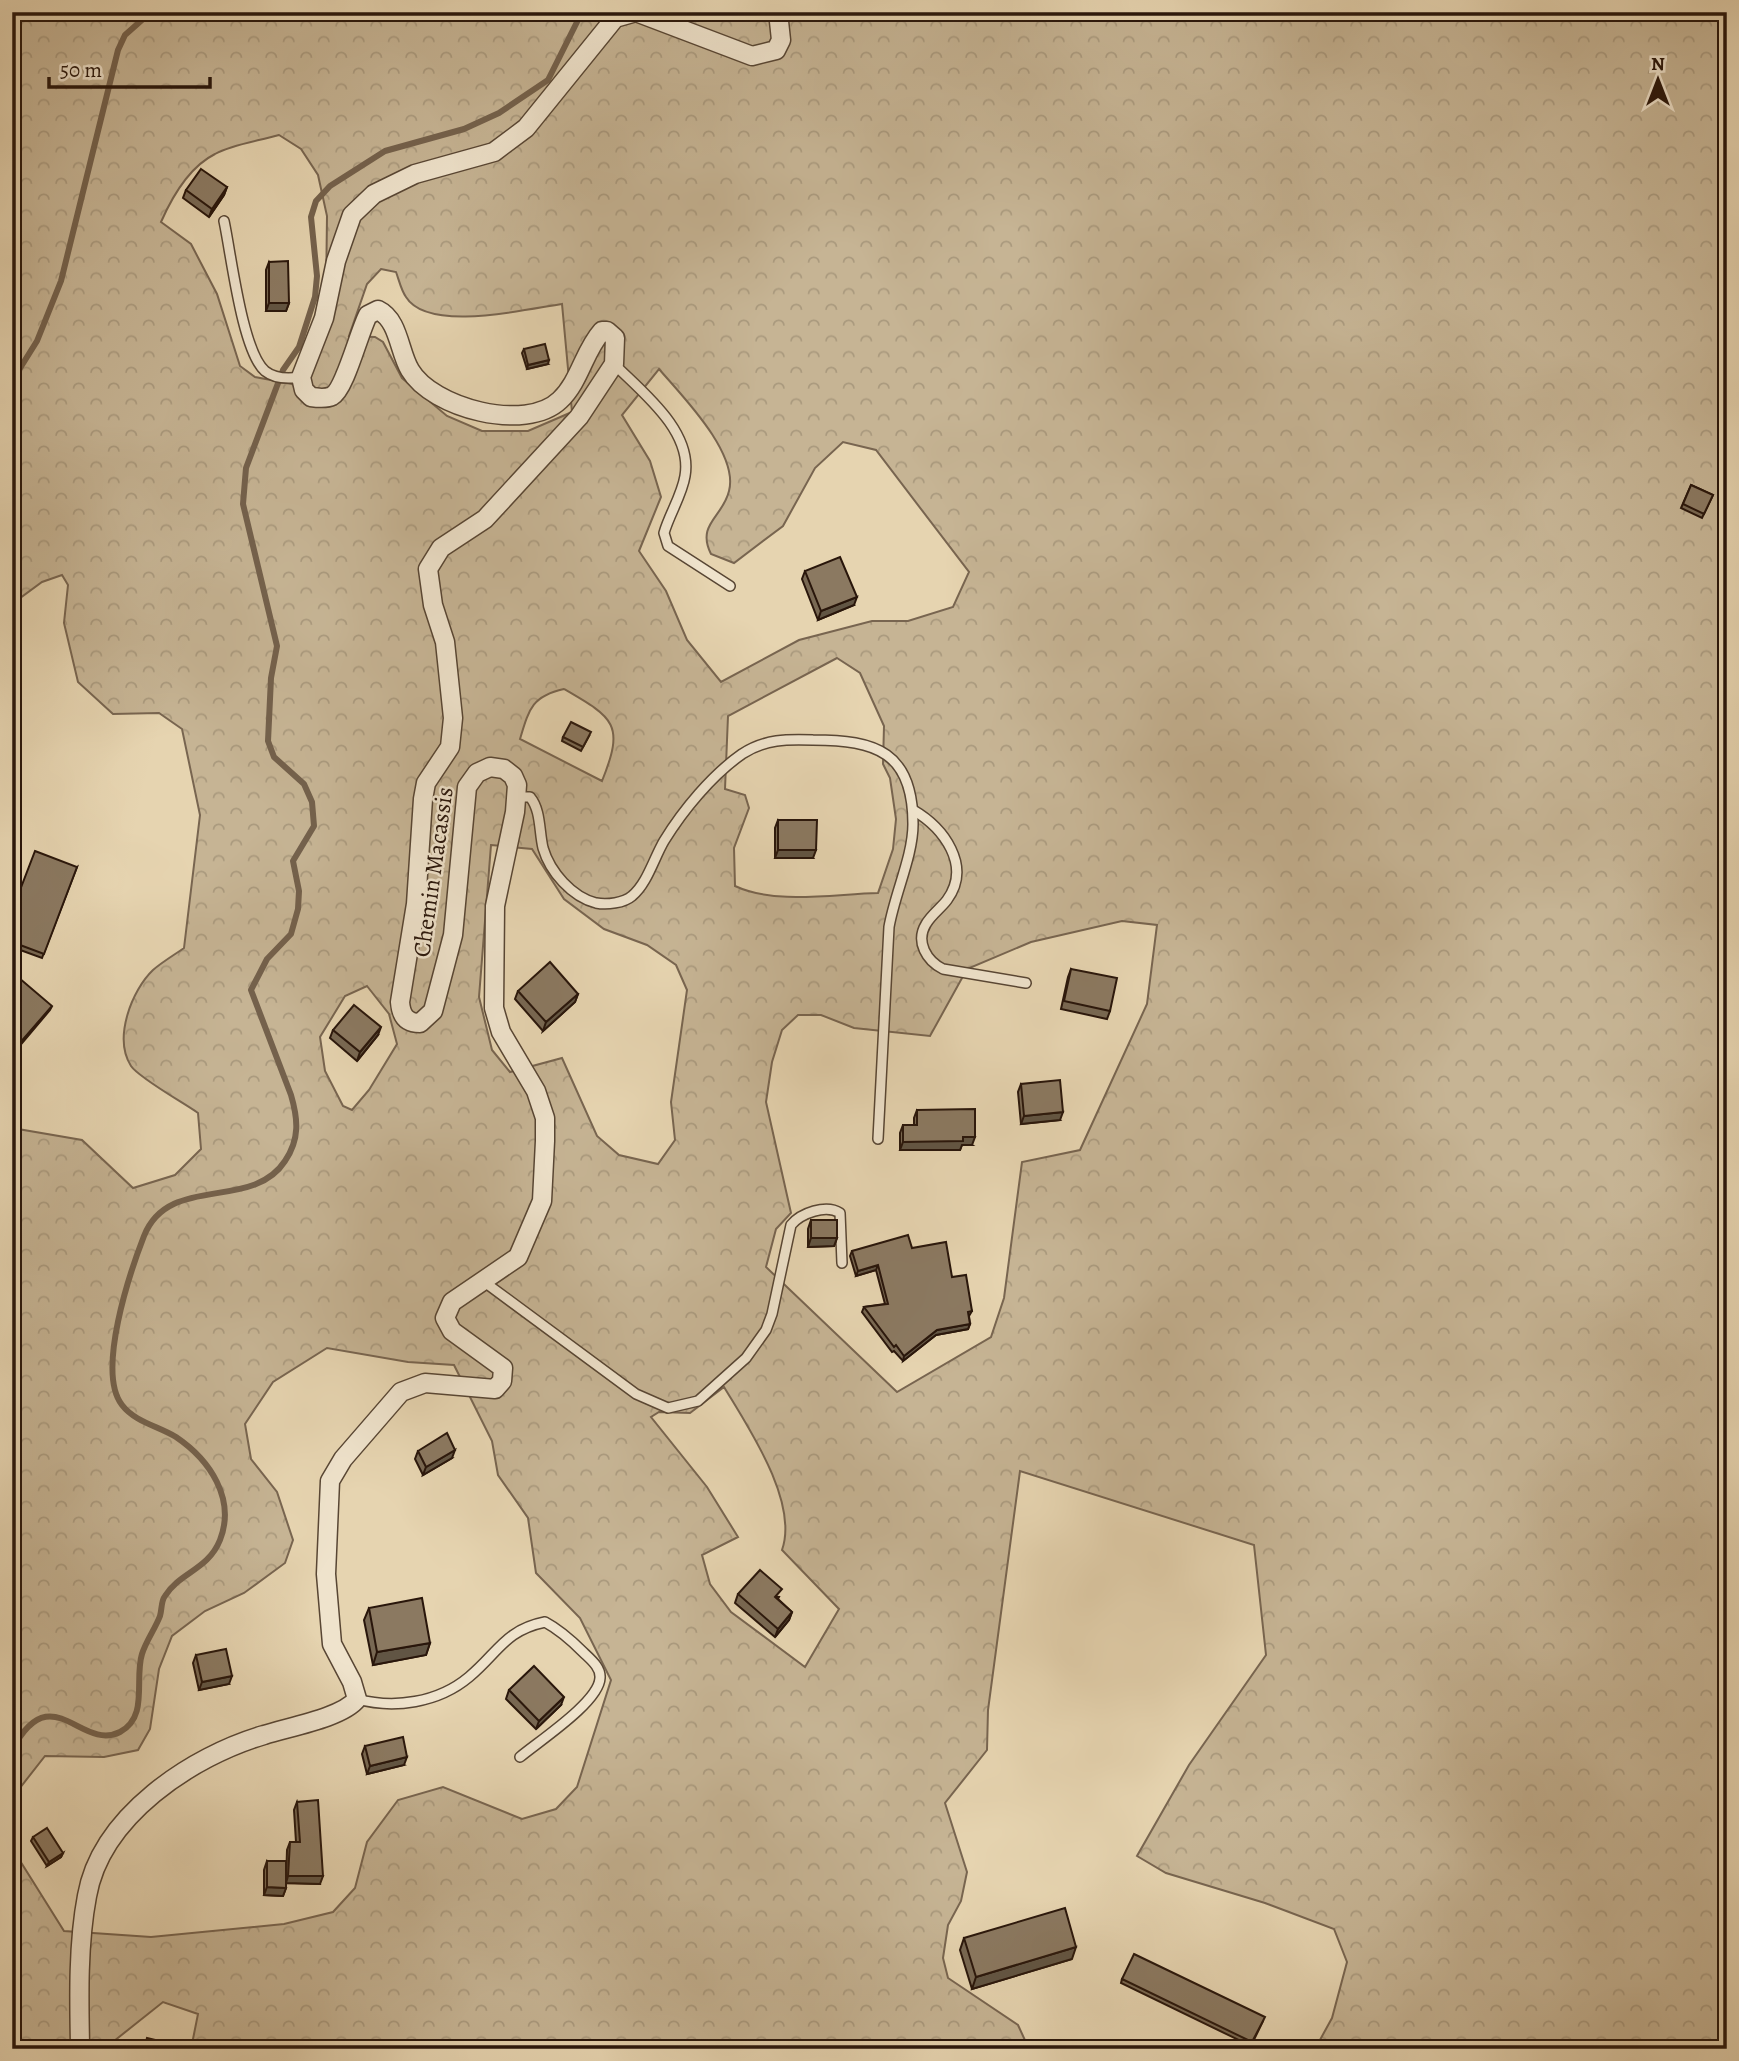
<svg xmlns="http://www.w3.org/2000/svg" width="1739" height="2061" viewBox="0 0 1739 2061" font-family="Alegreya,serif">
  <defs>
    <pattern id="forest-crowns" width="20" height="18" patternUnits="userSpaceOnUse" patternTransform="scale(1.75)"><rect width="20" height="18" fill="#c6b494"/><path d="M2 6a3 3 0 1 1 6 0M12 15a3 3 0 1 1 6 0" fill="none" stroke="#aa9a7e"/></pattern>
  </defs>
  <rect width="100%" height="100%" fill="#e6d4b0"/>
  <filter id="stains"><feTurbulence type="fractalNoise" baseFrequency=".00286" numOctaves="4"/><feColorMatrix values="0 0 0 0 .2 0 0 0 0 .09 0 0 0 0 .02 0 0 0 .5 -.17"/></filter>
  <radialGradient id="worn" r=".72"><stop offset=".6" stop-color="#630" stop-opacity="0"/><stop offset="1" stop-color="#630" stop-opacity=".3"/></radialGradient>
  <path fill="url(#forest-crowns)" stroke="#786550" stroke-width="2" fill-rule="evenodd" d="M12 12H1727V2049H1315L1332 2018 1347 1962 1334 1929 1265 1903 1166 1873 1137 1856 1189 1765 1266 1655 1254 1545 1020 1471 988 1710 987 1750 945 1803 967 1872 961 1901 948 1925 943 1958 948 1978 1018 2025 1029 2049H191L198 2014 163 2002 104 2049H12V1848L64 1931 151 1937 284 1924 333 1912 355 1888 367 1842 398 1800 443 1787 522 1819 556 1809 577 1787 611 1680 580 1618 536 1573 528 1518 498 1475 492 1441 454 1365 408 1362 327 1348 273 1382 245 1424 251 1459 277 1492 293 1540 285 1563 244 1593 205 1611 172 1636 159 1669 150 1729 138 1750 104 1757 45 1756 12 1798V1128L82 1140 133 1188 175 1175 201 1149 198 1113C184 1103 139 1078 131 1066 113 1038 132 990 153 970 162 962 174 955 184 948L200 815 182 729 159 713 113 714 78 682 64 623 68 585 62 575 42 582 12 604ZM279 135 301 149 318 175 327 216 326 295 298 385 255 377 240 366 217 294 191 244 161 222C172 197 189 167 215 154 233 144 259 141 279 135ZM381 269 396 272C399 280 401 290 406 297 428 333 527 309 562 304L572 412 528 431H482L447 416 402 378 383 342 375 337 349 336 367 284ZM659 369C682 396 739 453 729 491 723 517 696 524 711 554L734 563 783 526 815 468 843 442 876 450 969 572 953 607 908 621H872L799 640 721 682 687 640 666 591 639 551 661 497 650 461 622 415ZM837 658 860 673 884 726 883 764 890 778 896 819 893 849 878 893C833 894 776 905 735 886L734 848 749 808 745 795 725 789 728 716ZM564 689C614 718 625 724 602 781L520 739C529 709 532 696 564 689ZM491 845 532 849 564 899 604 929 647 945 676 965 687 990 671 1102 675 1140 658 1164 619 1155 597 1136 562 1058 510 1072 492 1050 479 997ZM1122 921 1157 925 1147 1004 1080 1150 1022 1162 1004 1298 991 1337 897 1392 766 1267 776 1229 791 1213 766 1102 772 1062 782 1030 798 1015H821L854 1028 930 1036 967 969 1031 942ZM367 986 389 1014 397 1044 369 1090 352 1110 343 1106 325 1071 320 1037 345 996ZM724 1387C748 1427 799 1502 782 1550L839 1609 805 1667 731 1612 710 1584 702 1555 738 1537 707 1487 651 1417 659 1412 690 1413Z"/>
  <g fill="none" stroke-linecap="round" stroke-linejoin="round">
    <g stroke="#74614c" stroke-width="6">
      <polyline points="12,381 37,341 61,281 118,50 125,35 151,12"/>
      <path d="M12 1750C52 1675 80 1752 120 1732 149 1717 134 1679 142 1654 146 1641 155 1629 160 1616 162 1609 161 1601 165 1596 180 1572 208 1570 220 1540 236 1499 210 1460 176 1437 158 1426 135 1422 122 1405 96 1372 130 1272 144 1236 169 1173 252 1212 285 1161 300 1139 298 1119 291 1095L251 990 267 959 291 934 298 909 299 891 293 861 314 826 312 802 304 784 274 757 268 741 271 678 277 646 243 504 246 468 283 370 299 347 315 297 317 276 311 217 316 201 330 186 385 151 464 129 499 113 548 80 582 12"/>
      <polyline points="12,1887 12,1906"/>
      <polyline points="1715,2049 1727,2027"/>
    </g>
    <defs>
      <g id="lane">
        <path d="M224 221C231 253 242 351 265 371 275 379 289 379 301 377"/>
        <path d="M614 364C642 392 693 431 685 476 682 495 669 515 664 533L668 546 730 586"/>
        <path d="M518 797H530C541 810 539 831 543 848 550 872 572 897 596 903 607 905 624 903 632 896 647 884 654 858 664 841 683 810 712 775 742 754 765 739 787 739 813 740 876 740 913 752 913 824 913 856 895 893 889 927L878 1139"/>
        <path d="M913 810C944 828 972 866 947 900 941 908 931 915 926 924 915 942 927 961 943 969L1026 983"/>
        <path d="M483 1281 636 1394 668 1408 698 1401 746 1358 766 1330 772 1314 791 1225C801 1213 826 1204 840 1213L842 1263"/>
        <path d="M357 1699C394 1709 438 1703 469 1677 498 1653 505 1630 545 1622 560 1630 571 1640 583 1652 590 1659 601 1667 600 1678 599 1702 539 1741 520 1757"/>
      </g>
      <g id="street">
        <polyline points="636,12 752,56 776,50 781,40 778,12"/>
        <path d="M77 2049 80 2045C79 1997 78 1943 87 1896 101 1816 192 1756 264 1735 288 1727 342 1718 357 1699L352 1682 332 1644 326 1574 330 1481 343 1459 401 1392 425 1383 495 1389 502 1381 503 1368 452 1331 445 1318 452 1302 518 1257 542 1201 545 1141V1118L536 1091 501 1032 494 1008 495 906 515 812 517 785 513 776 504 769 490 767 477 773 467 787 453 935 433 1011 420 1023C406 1023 401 1015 400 1002L416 904 423 799 426 783 450 747 453 718 445 642 433 605 428 569 441 548 485 519 579 417 614 364 615 338 607 331H602C584 351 580 381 560 400 526 433 432 408 410 370 399 352 399 320 378 310L368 315C359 332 345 389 332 396 326 399 318 398 311 397L304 390 301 377 324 318 336 261 352 215 374 194 415 174 494 152 526 128 615 18 636 12"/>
      </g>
    </defs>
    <use href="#lane" stroke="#584634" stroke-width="12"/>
    <use href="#street" stroke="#584634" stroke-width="21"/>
    <use href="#lane" stroke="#efe3cc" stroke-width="9"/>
    <use href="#street" stroke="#efe3cc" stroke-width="18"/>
  </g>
  <g fill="#786853" stroke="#29160b" stroke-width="2">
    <polygon points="227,187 224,195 209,217 183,198 186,190"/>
    <polygon points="269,262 289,303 286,311 266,311 266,270"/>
    <polygon points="524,349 548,364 527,369 522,353"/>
    <polygon points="1691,485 1713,495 1702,518 1681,508"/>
    <polygon points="1727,494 1727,515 1719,511"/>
    <polygon points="805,571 854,605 818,620 802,579"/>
    <polygon points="589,736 581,751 562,741 563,737"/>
    <polygon points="778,820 813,858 775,858 775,828"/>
    <polygon points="77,867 42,958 12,947 12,911"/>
    <polygon points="1071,969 1110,1011 1107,1019 1061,1009 1068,977"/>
    <polygon points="518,991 578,994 575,1002 543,1031 515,999"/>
    <polygon points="333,1030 378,1035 357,1061 330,1038"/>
    <polygon points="1021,1084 1060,1120 1021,1124 1018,1092"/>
    <polygon points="917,1110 972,1145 962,1145 960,1150 900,1150 900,1133 903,1125 914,1125 914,1118"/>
    <polygon points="811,1220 837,1238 834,1246 808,1247 808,1229"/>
    <polygon points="912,1248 952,1277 972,1311 969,1316 970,1324 968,1329 936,1335 903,1361 894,1351 892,1352 862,1312 864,1307 885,1304 876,1270 856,1276 850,1256 852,1251"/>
    <polygon points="418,1451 452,1458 423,1475 415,1459"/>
    <polygon points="738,1594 779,1597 778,1599 792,1612 789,1620 775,1637 735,1603"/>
    <polygon points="369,1608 430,1643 426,1655 373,1665 364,1620"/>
    <polygon points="196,1655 229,1684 199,1690 193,1663"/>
    <polygon points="509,1690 561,1705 536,1729 506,1699"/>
    <polygon points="365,1746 404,1765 367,1774 362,1754"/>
    <polygon points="297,1802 320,1884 286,1883 286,1888 283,1896 264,1895 264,1870 267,1861 286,1883 287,1850 290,1842 296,1842 294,1810"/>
    <polygon points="33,1837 63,1853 61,1857 47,1866 31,1841"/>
    <polygon points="964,1938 1072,1959 972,1989 960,1950"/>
    <polygon points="1122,1979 1263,2021 1251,2046 1121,1983"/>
  </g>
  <g fill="#615544" stroke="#29160b" stroke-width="2">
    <polygon points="227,187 224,195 209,217 212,209"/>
    <polygon points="269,303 289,303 286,311 266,311"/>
    <polygon points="549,360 548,364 527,369 528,365"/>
    <polygon points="857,597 854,605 818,620 821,611"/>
    <polygon points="778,850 816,850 813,858 775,858"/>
    <polygon points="578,994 575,1002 543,1031 546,1022"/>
    <polygon points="52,1006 50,1010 12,1055 12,1052"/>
    <polygon points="381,1027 378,1035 357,1061 360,1052"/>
    <polygon points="1063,1112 1060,1120 1021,1124 1024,1116"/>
    <polygon points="963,1137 975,1137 972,1145 962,1145 960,1150 900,1150 903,1142"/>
    <polygon points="811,1238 837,1238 834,1246 808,1247"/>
    <polygon points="878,1265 876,1270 856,1276 858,1271"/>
    <polygon points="970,1324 968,1329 936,1335 903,1361 904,1356 937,1330"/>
    <polygon points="455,1450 452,1458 423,1475 426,1467"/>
    <polygon points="792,1612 789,1620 775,1637 778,1629"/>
    <polygon points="430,1643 426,1655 373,1665 377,1652"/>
    <polygon points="232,1676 229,1684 199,1690 202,1682"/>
    <polygon points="564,1697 561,1705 536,1729 539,1721"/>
    <polygon points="407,1757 404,1765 367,1774 370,1766"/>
    <polygon points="63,1853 61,1857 47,1866 49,1862"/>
    <polygon points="288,1876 323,1876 320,1884 286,1883"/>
    <polygon points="267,1887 286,1888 283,1896 264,1895"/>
    <polygon points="1076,1947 1072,1959 972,1989 976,1977"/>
  </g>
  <g fill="#8b7961" stroke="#29160b" stroke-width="2">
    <polygon points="201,169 227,187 212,209 186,190"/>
    <polygon points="288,261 289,303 269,303 269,262"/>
    <polygon points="545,344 549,360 528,365 524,349"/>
    <polygon points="1691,485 1713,495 1704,514 1683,504"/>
    <polygon points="1727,494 1727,510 1721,507"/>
    <polygon points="840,557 857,597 821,611 805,571"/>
    <polygon points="571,722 591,732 583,747 563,737"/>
    <polygon points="778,820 817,820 816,850 778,850"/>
    <polygon points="35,851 77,867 44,954 12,942 12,911"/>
    <polygon points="550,962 578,994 546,1022 518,991"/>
    <polygon points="1071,969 1117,978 1110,1011 1064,1001"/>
    <polygon points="12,972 52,1006 12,1052"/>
    <polygon points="354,1005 381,1027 360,1052 333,1030"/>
    <polygon points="1060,1080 1063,1112 1024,1116 1021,1084"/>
    <polygon points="975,1109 975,1137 963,1137 963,1141 903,1142 903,1125 917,1125 917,1110"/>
    <rect x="811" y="1220" width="26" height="18"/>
    <polygon points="908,1235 912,1248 946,1242 952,1277 966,1275 972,1311 968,1312 970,1324 937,1330 904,1356 896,1345 894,1347 864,1307 888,1304 878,1265 858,1271 852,1251"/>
    <polygon points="447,1433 455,1450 426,1467 418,1451"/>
    <polygon points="760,1570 782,1589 775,1597 792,1612 778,1629 738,1594"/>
    <polygon points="422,1598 430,1643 377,1652 369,1608"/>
    <polygon points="226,1649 232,1676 202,1682 196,1655"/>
    <polygon points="534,1666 564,1697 539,1721 509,1690"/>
    <polygon points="403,1737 407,1757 370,1766 365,1746"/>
    <polygon points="318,1800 323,1876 288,1876 290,1842 300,1842 297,1802"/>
    <polygon points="47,1828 63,1853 49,1862 33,1837"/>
    <polygon points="267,1861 286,1861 286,1888 267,1887"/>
    <polygon points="1065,1908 1076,1947 976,1977 964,1938"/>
    <polygon points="1134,1954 1265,2017 1252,2042 1122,1979"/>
    <polygon points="147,2038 168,2043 167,2049 144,2049"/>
  </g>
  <g text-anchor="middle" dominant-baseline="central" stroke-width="5" stroke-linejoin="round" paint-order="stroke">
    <g font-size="24" fill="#29160b" stroke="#efe3cc">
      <text transform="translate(433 872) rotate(-82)">Chemin Macassis</text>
    </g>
  </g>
  <rect width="1739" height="2061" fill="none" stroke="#e6d4b0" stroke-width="42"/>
  <rect x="14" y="14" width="1711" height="2033" fill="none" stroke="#29160b" stroke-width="3.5"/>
  <rect x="21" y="21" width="1697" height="2019" fill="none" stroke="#29160b" stroke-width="2"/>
  <g transform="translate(1658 80)" stroke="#efe3cc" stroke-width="5" paint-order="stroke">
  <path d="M0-5L12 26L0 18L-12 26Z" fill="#29160b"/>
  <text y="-10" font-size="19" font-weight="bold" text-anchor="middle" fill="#29160b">N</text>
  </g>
  <path d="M49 77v10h161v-10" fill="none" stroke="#29160b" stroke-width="3.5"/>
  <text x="60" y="77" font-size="21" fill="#29160b" stroke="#efe3cc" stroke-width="5" paint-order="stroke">50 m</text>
  <rect width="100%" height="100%" filter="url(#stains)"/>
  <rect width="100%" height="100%" fill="url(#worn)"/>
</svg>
